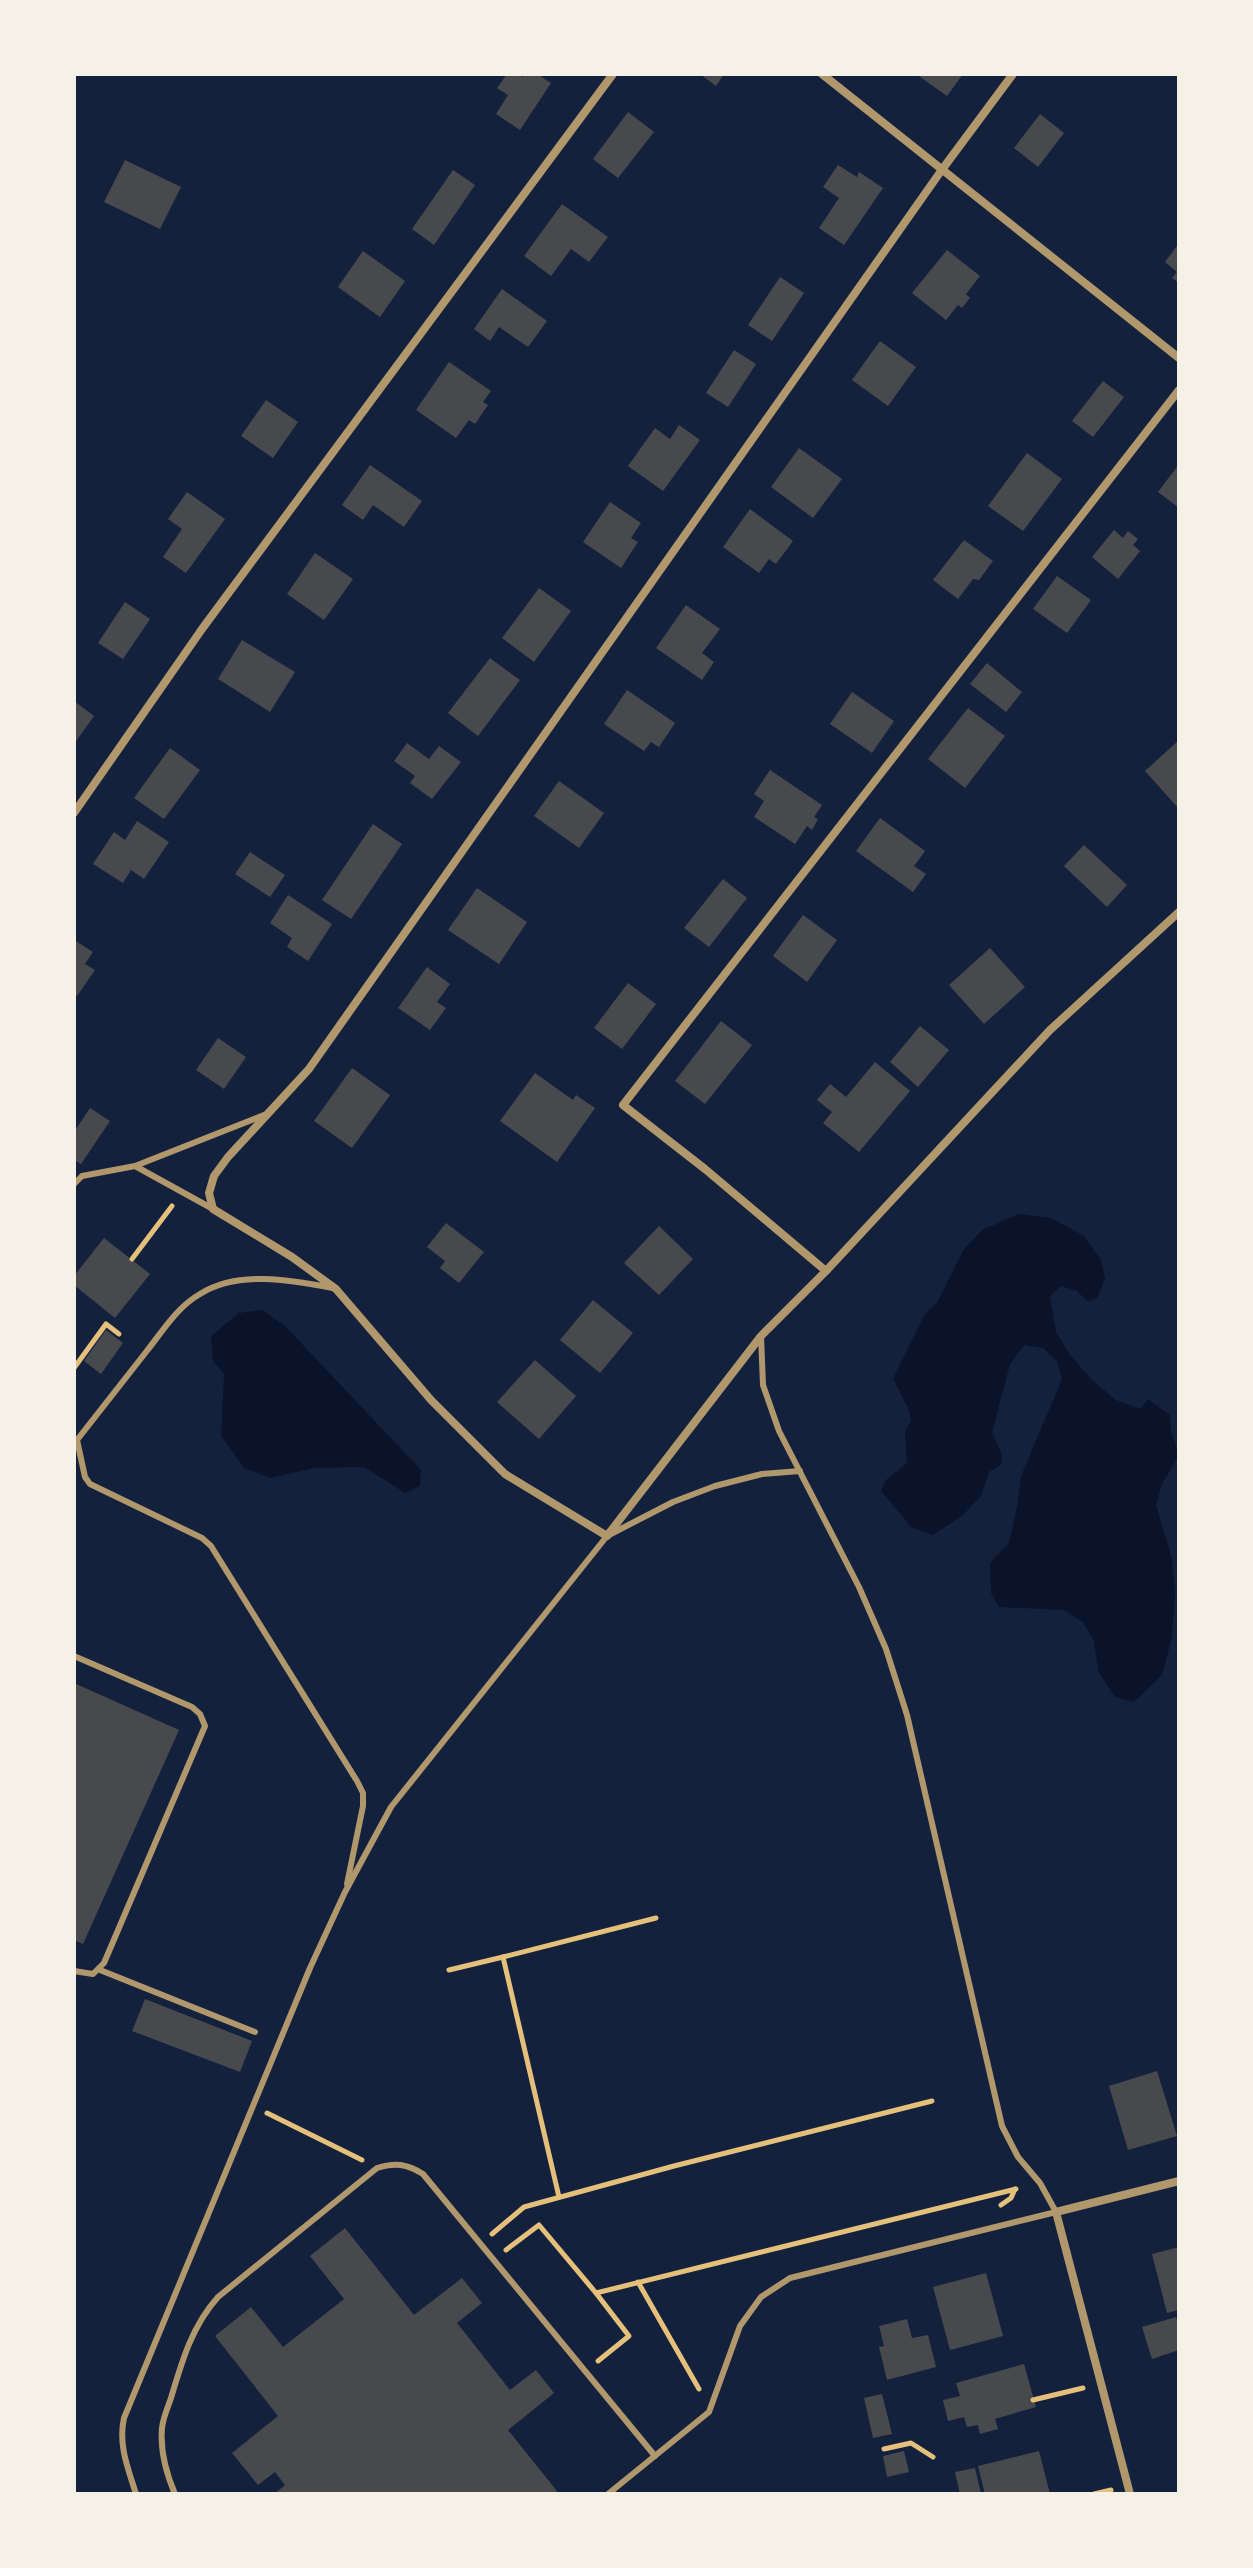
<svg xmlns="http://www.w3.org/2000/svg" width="1253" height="2568" viewBox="0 0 1253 2568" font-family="'Noto Sans',sans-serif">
  <rect width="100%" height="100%" fill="#14213d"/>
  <g fill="#0b132b">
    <polygon points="1019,1214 1051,1218 1084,1236 1101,1260 1105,1279 1097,1298 1088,1302 1077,1291 1061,1286 1050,1296 1056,1332 1070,1355 1092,1380 1116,1400 1140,1409 1148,1399 1170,1415 1171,1431 1179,1455 1162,1484 1156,1505 1172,1559 1175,1592 1172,1637 1162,1675 1134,1702 1115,1697 1098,1671 1094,1641 1083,1622 1064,1610 999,1607 991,1593 990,1563 1009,1543 1017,1506 1021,1476 1062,1379 1057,1361 1043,1348 1024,1345 1010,1364 992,1433 1002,1455 1001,1465 989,1472 981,1496 963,1515 933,1535 912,1528 881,1491 886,1480 907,1463 905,1432 911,1420 908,1408 893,1379 925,1314 937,1303 964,1249 982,1230"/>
    <polygon points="262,1310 285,1326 421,1470 420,1486 405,1493 364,1467 315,1468 270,1478 244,1468 221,1436 224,1374 213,1361 211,1336 239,1313"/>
  </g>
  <g fill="#48494c">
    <polygon points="507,74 518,74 523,77 525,74 537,74 551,83 520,130 496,114 508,95 497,88"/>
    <polygon points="700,74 724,74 716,86"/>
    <polygon points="916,74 963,74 947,96"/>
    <polygon points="628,112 654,132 618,178 593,159"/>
    <polygon points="1040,114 1064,133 1038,167 1014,148"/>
    <polygon points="125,160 181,187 160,229 104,202"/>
    <polygon points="838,165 857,177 859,172 883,188 844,245 819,228 839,198 823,187"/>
    <polygon points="453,170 475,185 434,245 412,229"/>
    <polygon points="562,204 608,237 589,262 571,249 551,276 524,256"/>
    <polygon points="1179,243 1179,283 1172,278 1177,272 1165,262"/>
    <polygon points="947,250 980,276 966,294 970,298 962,308 958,305 946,320 912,293"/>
    <polygon points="363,251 405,281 380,317 338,287"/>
    <polygon points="780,277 804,293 772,341 748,325"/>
    <polygon points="502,289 547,321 528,347 499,327 490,341 474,329"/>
    <polygon points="880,341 916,367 888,406 852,380"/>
    <polygon points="734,350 756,364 728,407 706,393"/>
    <polygon points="449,362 491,391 483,402 488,405 475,424 469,420 456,438 416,410"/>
    <polygon points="1103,381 1124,397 1093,437 1072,421"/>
    <polygon points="266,400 298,422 273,458 241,436"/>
    <polygon points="679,425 700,440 663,491 628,466 655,428 670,439"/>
    <polygon points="799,448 842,479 813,518 771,487"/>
    <polygon points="1027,453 1062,479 1023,531 988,506"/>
    <polygon points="1179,464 1179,508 1158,492"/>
    <polygon points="370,465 422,501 404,527 373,505 363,520 342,505"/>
    <polygon points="187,492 225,519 186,573 163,557 182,529 168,519"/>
    <polygon points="610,502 641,523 631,538 638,542 621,568 583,542"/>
    <polygon points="750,509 793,541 776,564 769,559 759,573 723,547"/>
    <polygon points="1114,530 1123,538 1128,531 1138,539 1133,545 1140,551 1118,579 1092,557"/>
    <polygon points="964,540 993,561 979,580 973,579 958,599 933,580"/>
    <polygon points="315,553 353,579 324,620 287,594"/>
    <polygon points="1057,576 1091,600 1067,633 1033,609"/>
    <polygon points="539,588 571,611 534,662 502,638"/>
    <polygon points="125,602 150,619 123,659 98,643"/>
    <polygon points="686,605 720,629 702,653 714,662 702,680 656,648"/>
    <polygon points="242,640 295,672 270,712 218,679"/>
    <polygon points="490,658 520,680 478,736 448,713"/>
    <polygon points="987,663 1022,692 1006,712 970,684"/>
    <polygon points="627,690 675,723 659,747 651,742 644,751 604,724"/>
    <polygon points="852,692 894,721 872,753 830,724"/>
    <polygon points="74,701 94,716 74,744"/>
    <polygon points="968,708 1005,736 965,788 928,759"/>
    <polygon points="1179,740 1179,809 1145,771"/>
    <polygon points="407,743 429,759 439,746 461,762 432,799 410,783 415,776 394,761"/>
    <polygon points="170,748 200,770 164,819 134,798"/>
    <polygon points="770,770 822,805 814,817 818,819 812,830 807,826 795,844 754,817 764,801 754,794"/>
    <polygon points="559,781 604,813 579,848 534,816"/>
    <polygon points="880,818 925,851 914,866 926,874 913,892 856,851"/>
    <polygon points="137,821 169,842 144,879 131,870 123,883 93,864 114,832 125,840"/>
    <polygon points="373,824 402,844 351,919 322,900"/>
    <polygon points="1084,845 1127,885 1107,907 1064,866"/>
    <polygon points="250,852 285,875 270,897 235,874"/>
    <polygon points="723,879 747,898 709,947 684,928"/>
    <polygon points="477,888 527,922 499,964 448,930"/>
    <polygon points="288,895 332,924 308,961 287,947 292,938 270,923"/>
    <polygon points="803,915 837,940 807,982 773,956"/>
    <polygon points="74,940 93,952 85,964 95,970 77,996 74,994"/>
    <polygon points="990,948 1025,987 984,1024 949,985"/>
    <polygon points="427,967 450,984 437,1002 446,1008 430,1030 398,1008"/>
    <polygon points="628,983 656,1004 622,1049 594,1028"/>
    <polygon points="721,1021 752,1045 705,1104 675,1081"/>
    <polygon points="920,1026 949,1050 918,1087 890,1062"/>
    <polygon points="218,1038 246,1057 224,1089 196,1070"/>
    <polygon points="875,1062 910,1091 859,1152 823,1123 832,1112 817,1100 830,1084 846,1097"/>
    <polygon points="352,1068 390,1095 352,1148 314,1121"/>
    <polygon points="535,1073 573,1100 576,1095 595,1108 557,1162 500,1121"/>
    <polygon points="90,1108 110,1121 81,1164 74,1160 74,1132"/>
    <polygon points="446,1223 484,1252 459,1283 440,1268 445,1261 427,1247"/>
    <polygon points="659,1226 693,1259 659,1295 624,1263"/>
    <polygon points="104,1238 150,1274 115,1318 74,1285 74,1276"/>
    <polygon points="593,1300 633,1333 600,1373 560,1340"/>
    <polygon points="106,1330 123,1343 101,1374 84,1361"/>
    <polygon points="535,1360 576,1396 539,1439 497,1402"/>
    <polygon points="74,1683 179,1730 83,1944 74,1940"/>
    <polygon points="145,1999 252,2041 240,2072 132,2031"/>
    <polygon points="1157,2071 1177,2136 1128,2150 1109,2086"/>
    <polygon points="345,2228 414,2315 462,2278 482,2303 457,2323 510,2390 536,2370 554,2393 508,2430 557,2491 553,2494 274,2494 285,2485 275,2472 258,2485 232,2453 278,2416 215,2336 251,2307 283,2347 344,2299 310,2256"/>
    <polygon points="1179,2247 1179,2310 1167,2313 1152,2254"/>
    <polygon points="986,2273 1003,2336 950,2350 933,2287"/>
    <polygon points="1176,2317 1179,2327 1179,2350 1152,2359 1142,2327"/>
    <polygon points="907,2319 912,2338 928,2335 936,2367 887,2380 879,2347 884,2346 879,2326"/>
    <polygon points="1024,2364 1036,2407 995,2419 998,2429 980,2434 978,2425 967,2427 964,2417 948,2421 943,2400 960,2396 956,2383"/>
    <polygon points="882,2394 892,2434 873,2438 864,2398"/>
    <polygon points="904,2451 909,2472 887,2477 883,2456"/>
    <polygon points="1039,2451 1050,2494 985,2494 978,2466"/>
    <polygon points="975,2468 981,2494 960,2494 955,2472"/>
  </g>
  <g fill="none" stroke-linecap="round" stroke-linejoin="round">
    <g stroke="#e5c07b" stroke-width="5">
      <polyline points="132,1259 172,1206"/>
      <polyline points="74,1368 106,1324 119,1334"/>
      <polyline points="449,1970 503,1957"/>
      <polyline points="267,2113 362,2160"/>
      <polyline points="559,2197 503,1957 656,1918"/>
      <polyline points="1001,2205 1011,2198 1015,2189"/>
      <polyline points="492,2234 524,2207 674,2166 932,2101"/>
      <polyline points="506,2250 539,2225 596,2293 1016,2189"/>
      <polyline points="638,2282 699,2389"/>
      <polyline points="596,2293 629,2336 598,2361"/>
      <polyline points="1033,2400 1083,2388"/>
      <polyline points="884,2449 911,2443 933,2457"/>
      <polyline points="1094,2494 1111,2490"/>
    </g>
    <g stroke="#b1986c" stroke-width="6">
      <polyline points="135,1166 264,1115"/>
      <polyline points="74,1184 82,1176 135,1166 213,1209"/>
      <path d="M333 1288C291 1280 238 1270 200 1294 177 1307 162 1332 146 1352 123 1381 100 1411 77 1440L85 1477 90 1484 202 1538 211 1546 357 1781 363 1793V1806L347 1884"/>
      <polyline points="74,1656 192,1707 200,1714 205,1726 104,1963 93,1974 74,1971"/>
      <polyline points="100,1970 255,2032"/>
      <path d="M136 2494C128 2468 118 2445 124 2418L310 1968 345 1892 391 1807 607 1536 673 1502 715 1486 762 1474 800 1471"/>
      <path d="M175 2494C166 2473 160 2451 162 2428 163 2418 168 2407 171 2398 182 2361 192 2326 218 2297L377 2168C395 2162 407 2164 423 2174L655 2456"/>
      <polyline points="608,2494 709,2412 740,2326 761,2297 790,2278 1056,2212 1040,2183 1018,2157 1002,2126 907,1715 886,1649 859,1587 779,1431 763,1385 761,1336"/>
    </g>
    <g stroke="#b1986c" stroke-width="8">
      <polyline points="822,74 1179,358"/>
      <polyline points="1013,74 941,171 309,1069 228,1157 214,1176 209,1193 213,1209 292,1257 336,1289 431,1400 505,1474 607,1536 761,1336 826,1271 1050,1030 1179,912"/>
      <polyline points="74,813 202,629 613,74"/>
      <polyline points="826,1271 705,1169 623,1105 1179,390"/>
      <polyline points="1130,2494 1056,2212 1179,2181"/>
    </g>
  </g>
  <rect width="1253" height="2568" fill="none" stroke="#f6f1e7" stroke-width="152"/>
</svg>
